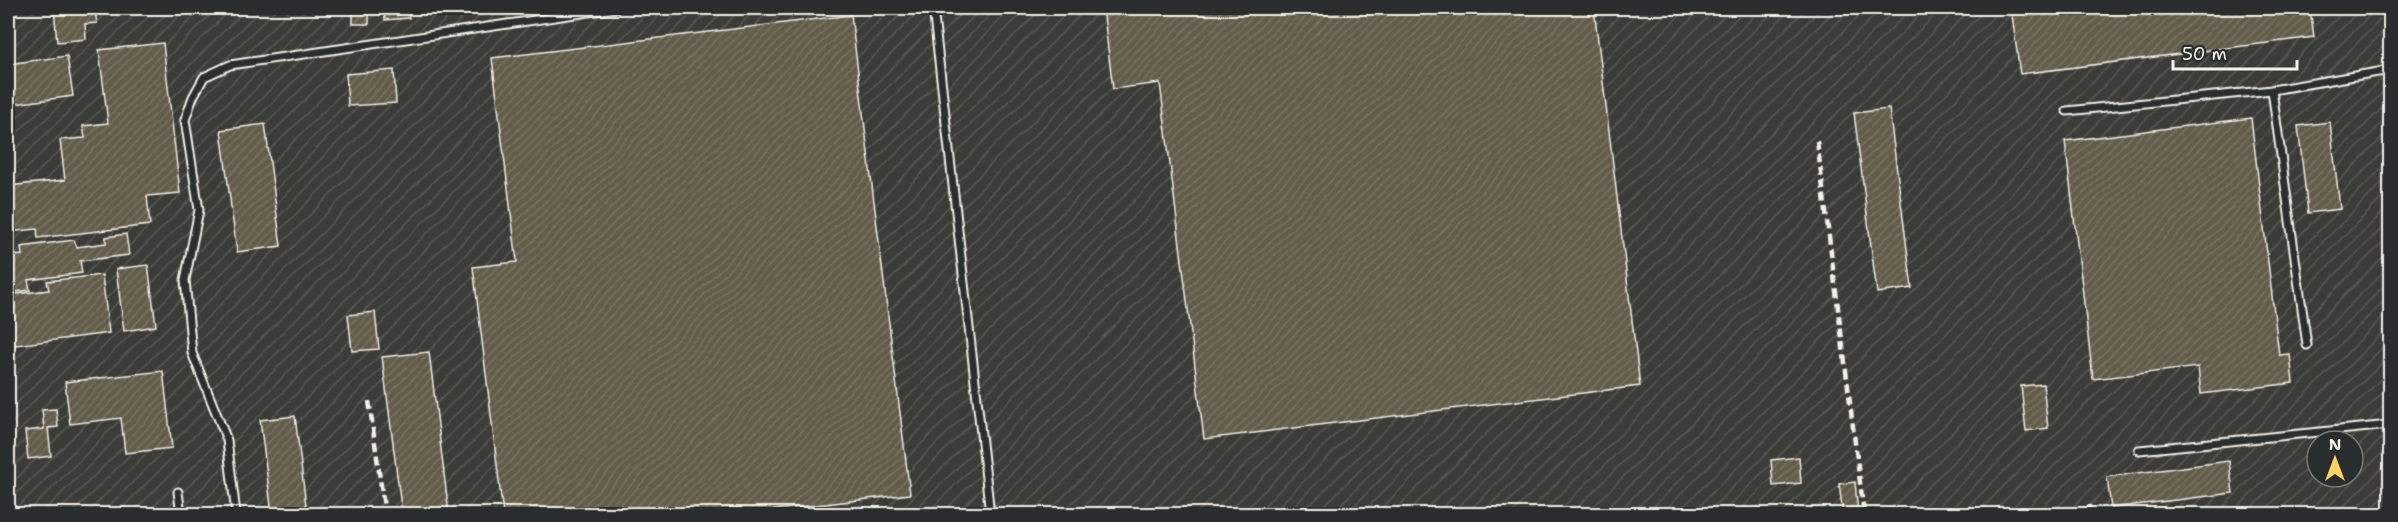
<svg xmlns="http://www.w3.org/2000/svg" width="2398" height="522" viewBox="0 0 2398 522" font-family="'Shantell Sans',sans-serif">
  <defs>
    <pattern id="industrial-furrows" width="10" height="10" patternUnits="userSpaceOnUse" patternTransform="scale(1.5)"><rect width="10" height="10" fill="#3b3b37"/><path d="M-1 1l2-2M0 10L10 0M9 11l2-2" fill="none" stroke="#585854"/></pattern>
    <pattern id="building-hatch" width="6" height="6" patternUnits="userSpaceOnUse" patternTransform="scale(1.5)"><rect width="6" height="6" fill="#635b4b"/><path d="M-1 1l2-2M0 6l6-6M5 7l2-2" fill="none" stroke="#7a7365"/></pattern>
  </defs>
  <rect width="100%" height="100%" fill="#2a2d2e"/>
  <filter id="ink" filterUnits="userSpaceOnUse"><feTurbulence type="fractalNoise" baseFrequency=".0167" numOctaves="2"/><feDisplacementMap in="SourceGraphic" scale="12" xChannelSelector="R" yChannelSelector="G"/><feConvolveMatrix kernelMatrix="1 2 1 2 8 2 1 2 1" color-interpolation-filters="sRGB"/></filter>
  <g filter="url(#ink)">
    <path fill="url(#industrial-furrows)" fill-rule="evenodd" d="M8 8H2390V514H8ZM2317 441H2353V477H2317Z"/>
    <g fill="url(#building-hatch)" stroke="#f4f1e8" stroke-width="1.5">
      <polygon points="54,8 129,8 95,11 97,23 85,24 86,39 57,42"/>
      <polygon points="384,8 408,8 409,18 385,20"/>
      <polygon points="1103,8 1594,8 1640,386 1204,439 1160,83 1113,89"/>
      <polygon points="2011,8 2310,8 2314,37 2020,74"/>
      <rect x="353" y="11" width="16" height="13"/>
      <polygon points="851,15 910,494 740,514 503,514 473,267 517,262 492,58"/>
      <polygon points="163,43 180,193 147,196 150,225 38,238 37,229 8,232 8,186 65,180 60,140 85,138 83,126 108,123 99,50"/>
      <polygon points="67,56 73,96 8,105 8,64"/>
      <polygon points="394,70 396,103 348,106 346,74"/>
      <polygon points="1889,109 1912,288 1877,293 1854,113"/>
      <polygon points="2251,118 2279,355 2290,354 2293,383 2201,394 2198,367 2093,379 2065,141"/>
      <polygon points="2330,122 2340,209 2308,213 2298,126"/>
      <polygon points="265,124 281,246 237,252 221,130"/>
      <polygon points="126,234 129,255 80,261 82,273 28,280 30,290 8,293 8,257 22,255 21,247 74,240 77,247 106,243 106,237"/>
      <polygon points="148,265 156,326 124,331 116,269"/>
      <polygon points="102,275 109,333 8,346 8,295 49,290 47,281"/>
      <polygon points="375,312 379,349 352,351 348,315"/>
      <polygon points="429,352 449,514 402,514 382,357"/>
      <polygon points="163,371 172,448 125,453 121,418 70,424 65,382"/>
      <polygon points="2043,384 2048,428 2026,431 2021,386"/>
      <polygon points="56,409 58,427 48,428 51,456 28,459 25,431 44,429 42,410"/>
      <polygon points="295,416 307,514 272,514 260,420"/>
      <polygon points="1799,457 1801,483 1773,486 1771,460"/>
      <polygon points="2229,461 2233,493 2111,508 2107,477"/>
      <polygon points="1855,482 1858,514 1843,514 1839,484"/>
    </g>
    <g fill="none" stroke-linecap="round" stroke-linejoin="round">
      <defs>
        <g id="service">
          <polyline points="933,8 990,514"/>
          <polyline points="2272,90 2307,345"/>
          <polyline points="2067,111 2272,90 2390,70"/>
          <polyline points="2139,450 2390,425"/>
          <polyline points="178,492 181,514"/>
          <polyline points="236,514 227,440 192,353 185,280 199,210 185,120 193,97 204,77 230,65 616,8"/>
        </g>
      </defs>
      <use href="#service" stroke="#f4f1e8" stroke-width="11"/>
      <use href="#service" stroke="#2a2d2e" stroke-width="7"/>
      <g stroke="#f4f1e8" stroke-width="4.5" stroke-dasharray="9 4.5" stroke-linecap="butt">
        <polyline points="1817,141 1864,514"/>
        <polyline points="369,401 385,514"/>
        <polyline points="2089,505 2090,514"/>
      </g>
    </g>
  </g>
  <rect width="2398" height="522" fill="none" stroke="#2a2d2e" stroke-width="30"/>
  <rect x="15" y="15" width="2368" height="492" fill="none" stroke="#f4f1e8" stroke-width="2" filter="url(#ink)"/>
  <g transform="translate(2335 459)"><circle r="28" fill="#2a2d2e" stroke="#7b7b78" stroke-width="1.5"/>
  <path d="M0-4.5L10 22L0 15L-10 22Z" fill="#ffd166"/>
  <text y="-9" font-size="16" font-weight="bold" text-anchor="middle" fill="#f4f1e8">N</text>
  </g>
  <path d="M2173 60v9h124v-9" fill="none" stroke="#f4f1e8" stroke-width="3"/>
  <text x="2182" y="60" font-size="18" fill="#f4f1e8" stroke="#2a2d2e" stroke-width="4.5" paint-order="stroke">50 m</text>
</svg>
